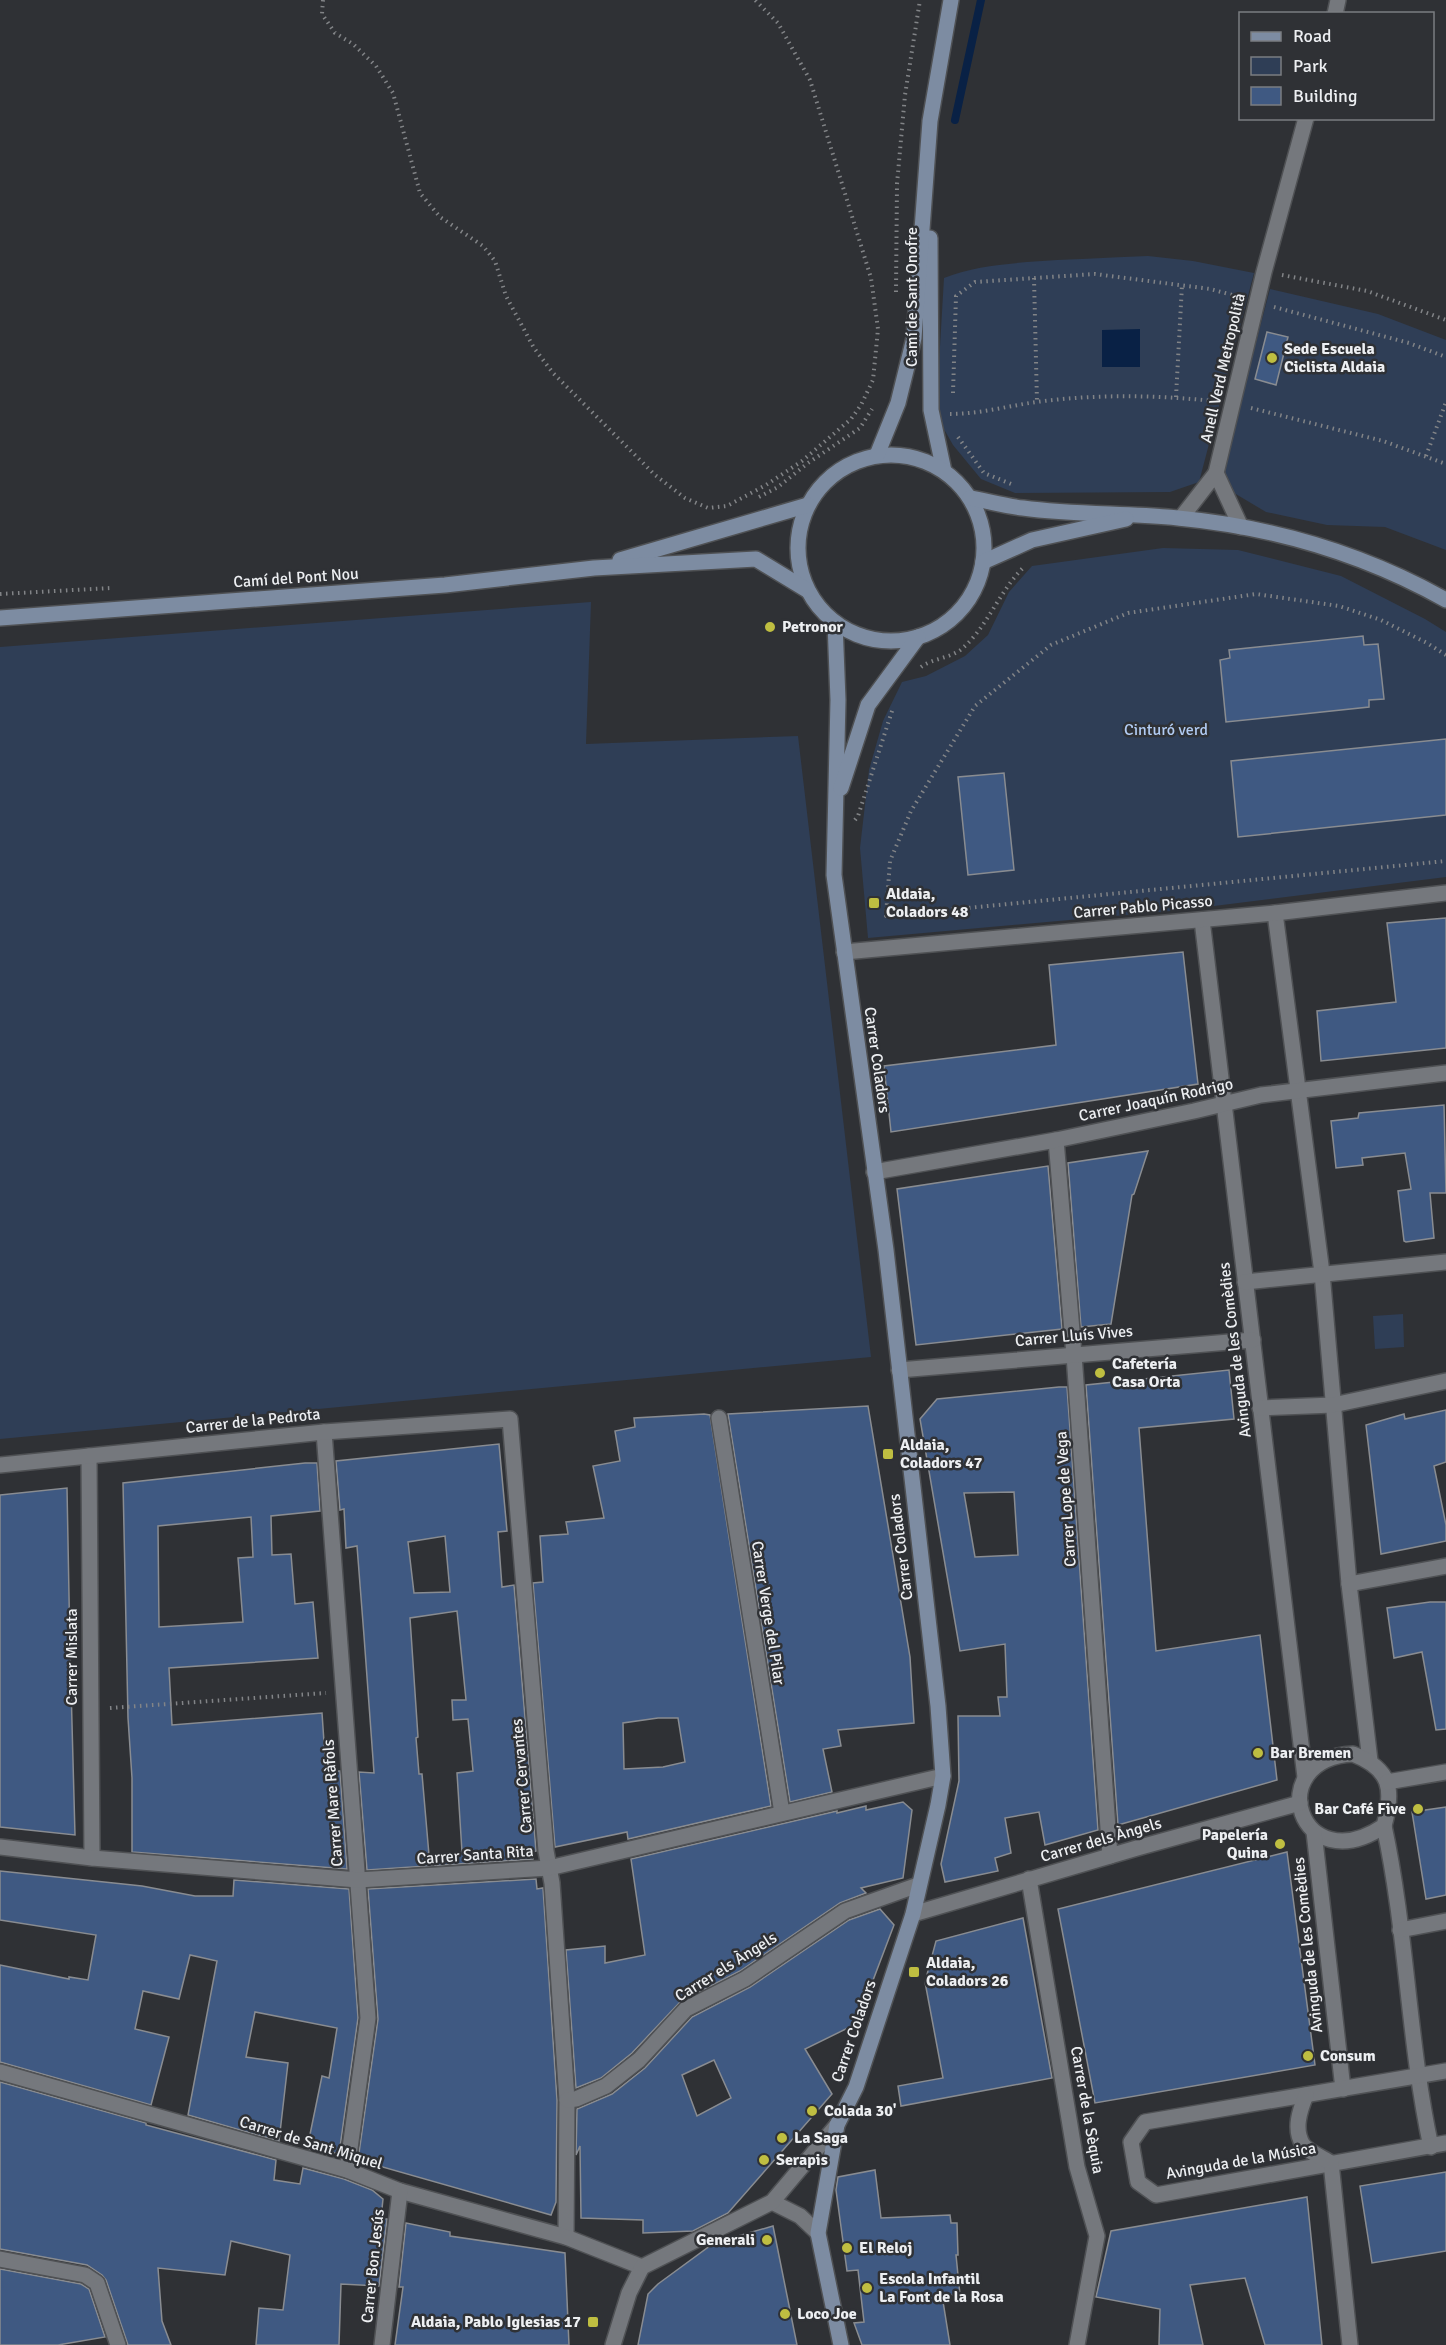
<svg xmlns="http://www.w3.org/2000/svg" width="1446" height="2345" viewBox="0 0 1446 2345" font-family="Signika,sans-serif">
  <rect width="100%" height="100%" fill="#2f3135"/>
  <g fill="#2f3e56">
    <path d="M1148 256 1193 261 1254 273 1199 482 1170 492 1015 493 981 479 953 445 936 415 944 278C971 267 998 265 1027 262 1067 259 1108 258 1148 256Z"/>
    <polygon points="1270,289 1378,314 1446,340 1446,550 1385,527 1327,525 1266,512 1219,484"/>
    <polygon points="1163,548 1238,550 1341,576 1425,619 1446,632 1446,877 1182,910 868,938 860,848 869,770 883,721 902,682 926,676 965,656 988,635 1009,592 1032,566"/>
    <polygon points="591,602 586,744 798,736 871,1357 0,1439 0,647"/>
    <polygon points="1403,1314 1404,1347 1375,1349 1373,1316"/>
  </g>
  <polygon fill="#092145" points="1140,329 1140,367 1102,367 1102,330"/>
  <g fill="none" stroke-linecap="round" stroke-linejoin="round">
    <polyline stroke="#092145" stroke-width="8" points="955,120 981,0"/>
  </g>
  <g fill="#3f5982" stroke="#898c91" stroke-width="1.5" fill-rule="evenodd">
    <polygon points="1267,332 1288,337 1276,385 1255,379"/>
    <polygon points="1363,636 1364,645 1378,644 1384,699 1369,700 1369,707 1226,722 1220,660 1230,658 1229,650"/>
    <polygon points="1446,739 1446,815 1238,837 1231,761"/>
    <polygon points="1004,773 1014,870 968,875 958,777"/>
    <polygon points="1446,918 1446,1048 1321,1061 1317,1011 1396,1002 1387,923"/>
    <polygon points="1183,952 1198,1084 891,1132 884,1066 1056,1045 1049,965"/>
    <polygon points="1444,1105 1446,1193 1430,1193 1434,1238 1406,1242 1404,1241 1398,1191 1411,1189 1405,1153 1362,1158 1363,1165 1336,1168 1331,1121 1358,1118 1359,1113"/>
    <polygon points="1148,1151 1134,1194 1132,1195 1111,1324 1081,1327 1068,1163"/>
    <polygon points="1048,1166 1062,1329 916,1345 897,1189"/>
    <polygon points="1229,1370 1234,1419 1139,1428 1156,1651 1260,1635 1277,1780 1118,1825 1086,1385"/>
    <path d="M1059 1387H1067L1098 1830 1045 1845 1039 1812 1005 1818 1011 1853 995 1858 998 1871 945 1882 941 1864 959 1781 958 1716H1000L998 1697H1007L1005 1644 960 1651 920 1419 937 1399ZM1014 1492 1018 1555 975 1557 964 1493Z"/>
    <polygon points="868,1406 910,1657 914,1723 838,1730 841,1746 823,1749 832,1792 790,1802 728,1414"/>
    <polygon points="1446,1410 1446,1462 1434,1466 1446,1525 1446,1541 1381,1554 1366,1425 1404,1414 1405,1419"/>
    <path d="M704 1414 710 1415 771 1806 628 1839 627 1832 555 1847 533 1583 543 1582 540 1536 568 1534 566 1522 604 1518 593 1466 620 1461 615 1431 635 1427 634 1418ZM658 1718H678L685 1762 663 1767 624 1769 623 1723Z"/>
    <path d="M499 1444 507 1531 498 1532 502 1587 514 1585 536 1851 533 1852V1859L367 1870 359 1772 374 1773 364 1636 357 1546 346 1548 344 1509 340 1510 336 1461ZM445 1536 450 1592 414 1593 408 1542ZM457 1611 466 1700H452L453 1720 468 1719 473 1771 457 1773 462 1852 429 1855 422 1774H419L416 1738 418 1737 410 1618Z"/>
    <path d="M305 1463H317L320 1511 271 1516 272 1555 291 1554 295 1604 313 1602 318 1658 169 1668 172 1725 322 1713 326 1771H340L347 1869 132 1852V1778L128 1718 123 1483ZM251 1517 253 1557 238 1558 243 1622 159 1627 158 1526Z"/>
    <polygon points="67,1488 70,1649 75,1835 0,1827 0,1495"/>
    <polygon points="1430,1602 1446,1602 1446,1729 1436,1730 1422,1652 1394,1658 1387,1608"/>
    <polygon points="903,1802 912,1810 903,1878 861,1888 866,1893 840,1903 740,1971 681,2001 632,2053 601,2078 576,2088 566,1950 605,1946 605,1963 645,1955 631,1859 837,1811 837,1813 866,1806 866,1810"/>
    <polygon points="1446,1807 1446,1895 1426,1899 1412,1812"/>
    <polygon points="1287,1852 1315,2065 1095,2103 1058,1909"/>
    <polygon points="0,1871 142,1886 195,1896 233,1896 234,1880 349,1889 358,2018 339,2154 321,2149 328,2154 307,2149 322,2076 329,2078 337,2028 255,2012 246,2057 288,2063 279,2141 188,2115 217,1961 190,1955 179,1999 143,1991 135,2029 169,2037 151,2105 0,2062 0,1965 69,1979 69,1977 88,1980 96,1935 0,1920"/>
    <polygon points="536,1879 537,1889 543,1888 557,2100 556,2202 551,2215 358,2160 378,2019 368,1889"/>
    <path d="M880 1909 894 1925 872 1983 874 1986 852 2026 805 2049 832 2094 728 2213 693 2231 643 2233V2220L581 2218 580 2146 576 2155 577 2109 612 2094 645 2068 692 2017 750 1987 849 1920ZM714 2060 731 2098 697 2116 682 2075Z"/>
    <polygon points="1023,1918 1052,2078 901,2106 898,2086 943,2078 925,1982 936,1941"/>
    <polygon points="0,2082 146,2123 146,2125 276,2160 274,2180 300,2184 303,2168 344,2179 372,2190 383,2199 381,2218 387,2219 379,2286 341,2284 339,2345 256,2345 259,2308 283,2310 290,2255 231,2241 225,2275 158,2268 162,2321 171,2345 128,2345 106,2280 102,2275 87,2265 0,2249"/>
    <polygon points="875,2170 881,2218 950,2215 951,2223 957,2223 958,2255 956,2255 960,2295 942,2295 950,2345 862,2345 854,2323 864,2322 858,2270 847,2271 836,2190 838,2177"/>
    <polygon points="1446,2172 1446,2251 1372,2263 1360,2186"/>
    <polygon points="1307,2197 1322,2345 1265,2345 1245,2278 1190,2285 1203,2345 1159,2345 1160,2309 1096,2297 1111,2231"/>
    <polygon points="406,2223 450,2232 450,2236 565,2253 569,2345 395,2345 403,2287 399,2287"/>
    <polygon points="773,2226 797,2345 638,2345 648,2294 658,2284 714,2243"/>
    <polygon points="0,2269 81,2284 89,2289 105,2337 58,2345 0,2345"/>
  </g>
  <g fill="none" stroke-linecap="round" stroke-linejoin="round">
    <defs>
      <g id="street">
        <polyline points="1335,14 1338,0"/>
        <polyline points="1216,473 1264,272 1306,118"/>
        <polyline points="1181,518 1216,473 1241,527"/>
        <polyline points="1275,913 1322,1273 1349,1584 1370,1761"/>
        <polyline points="1202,920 1305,1777"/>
        <polyline points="844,952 1275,913 1446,893"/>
        <polyline points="1056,1140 1074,1355 1110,1856"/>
        <polyline points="874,1172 1056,1140 1194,1111 1261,1095 1446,1073"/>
        <polyline points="1245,1282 1446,1262"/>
        <polyline points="899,1370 1253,1340"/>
        <polyline points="1260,1408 1333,1405 1446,1381"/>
        <polyline points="719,1418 782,1813"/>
        <polyline points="324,1432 368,2018 347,2170"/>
        <polyline points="89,1456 92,1858"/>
        <polyline points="0,1465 324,1432 510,1419 546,1851 552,1883 567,2100 566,2237"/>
        <polyline points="1349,1584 1446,1566"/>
        <path d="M1353 1754C1391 1769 1394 1789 1384 1826 1299 1883 1261 1759 1353 1754Z"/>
        <polyline points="1387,1782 1446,1772"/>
        <path d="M1384 1826C1407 1932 1408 2041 1431 2147"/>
        <polyline points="1314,1832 1343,2089"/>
        <polyline points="0,1847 92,1858 358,1880 549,1868 943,1776"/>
        <polyline points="1029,1879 1077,2167 1097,2236 1077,2345"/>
        <polyline points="913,1914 1137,1848 1300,1803"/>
        <polyline points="1400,1930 1446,1921"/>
        <polyline points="1446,2071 1145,2122 1131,2142 1138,2182 1156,2195 1446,2143"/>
        <polyline points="0,2072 347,2170 400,2191 566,2237 642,2267"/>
        <path d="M1306 2095C1300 2110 1293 2129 1303 2145 1309 2152 1323 2158 1331 2163L1350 2345"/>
        <polyline points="567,2100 576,2099 606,2086 639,2060 686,2009 745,1979 845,1911 918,1885"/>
        <polyline points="772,2202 800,2216 818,2233"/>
        <polyline points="0,2259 85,2275 97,2283 118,2345"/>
        <polyline points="382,2345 400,2191"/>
        <polyline points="613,2345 629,2293 642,2267 772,2202 837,2125"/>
      </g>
      <g id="secondary">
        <polyline points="930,238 931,410 944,471"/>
        <circle cx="891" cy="548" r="93"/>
        <polyline points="877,455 898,403 914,338 930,121 951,0"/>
        <path d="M970 498C988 501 1005 506 1023 508 1074 515 1127 513 1178 518 1272 527 1364 554 1446 600"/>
        <polyline points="620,560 808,505"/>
        <polyline points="983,562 1032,540 1126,519"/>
        <polyline points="0,618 445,585 594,568 756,559 807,590"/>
        <polyline points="835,623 838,700 834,875 886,1250 938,1706 943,1776 938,1805 913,1914 856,2087 837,2125 818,2233 841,2345"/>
        <polyline points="841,788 868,705 918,637"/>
      </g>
    </defs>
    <use href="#street" stroke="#4f5154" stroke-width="18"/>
    <use href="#secondary" stroke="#4f5154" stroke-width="18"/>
    <g stroke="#828487" stroke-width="4" stroke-dasharray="1.5 4.5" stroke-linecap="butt">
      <polyline points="323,0 322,14 335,33 353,44 376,66 393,93 420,193 440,217 483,246 495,261 506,296 534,348 553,373 655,475 685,498 708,508 727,506 766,485 802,461 851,419 861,405 873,380 878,329 871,278 810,80 778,23 755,0"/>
      <polyline points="1282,275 1367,291 1446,320"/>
      <polyline points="1034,278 1037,402"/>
      <polyline points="896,292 897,184 905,95 920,0"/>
      <polyline points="1274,307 1409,343 1446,357"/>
      <polyline points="953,393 956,296 975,282 1095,274 1210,289 1240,297"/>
      <polyline points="1176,397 1182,285"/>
      <polyline points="1251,408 1383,441 1446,464"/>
      <path d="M950 414C979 414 1008 406 1036 402 1096 394 1154 395 1214 401"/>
      <polyline points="958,437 984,473 1011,484"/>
      <polyline points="1426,456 1446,402"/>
      <polyline points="759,497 778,487 808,463 860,428 872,409"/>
      <polyline points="0,594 111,588"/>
      <polyline points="1446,655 1427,643 1381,620 1339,606 1256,594 1128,613 1051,645 975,706 911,811 890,861 886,916 1446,861"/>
      <path d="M921 667C933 658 953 658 964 647 989 624 1000 590 1024 567"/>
      <polyline points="855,820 858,816 893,708"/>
      <polyline points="110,1708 326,1693"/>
    </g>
    <use href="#street" stroke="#75787d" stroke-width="15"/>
    <use href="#secondary" stroke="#7d8ca2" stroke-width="15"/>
  </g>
  <g fill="#bfbe41" stroke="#2f3135" stroke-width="2">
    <circle cx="1272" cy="358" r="6"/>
    <circle cx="770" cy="627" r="6"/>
    <rect x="868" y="897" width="12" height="12" rx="3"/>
    <circle cx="1100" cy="1373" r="6"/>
    <rect x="882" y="1448" width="12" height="12" rx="3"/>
    <circle cx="1258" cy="1753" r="6"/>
    <circle cx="1418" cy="1809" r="6"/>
    <circle cx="1280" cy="1844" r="6"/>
    <rect x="908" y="1966" width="12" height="12" rx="3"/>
    <circle cx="1308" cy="2056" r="6"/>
    <circle cx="812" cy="2111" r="6"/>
    <circle cx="782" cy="2138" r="6"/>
    <circle cx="764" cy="2160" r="6"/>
    <circle cx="767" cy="2240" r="6"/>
    <circle cx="847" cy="2248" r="6"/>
    <circle cx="867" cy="2288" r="6"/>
    <circle cx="785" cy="2314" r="6"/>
    <rect x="587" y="2316" width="12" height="12" rx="3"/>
  </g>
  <g text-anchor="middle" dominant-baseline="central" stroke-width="5" stroke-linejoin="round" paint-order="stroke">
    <g font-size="16" fill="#edeff2" stroke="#2f3135">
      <text transform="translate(912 297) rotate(-90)">Camí de Sant Onofre</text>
      <text transform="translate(1223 368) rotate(-77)">Anell Verd Metropolità</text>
      <text transform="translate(296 578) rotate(-4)">Camí del Pont Nou</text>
      <text transform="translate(1143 907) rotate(-5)">Carrer Pablo Picasso</text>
      <text transform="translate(877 1060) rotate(82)">Carrer Coladors</text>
      <text transform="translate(1156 1100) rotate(-12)">Carrer Joaquín Rodrigo</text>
      <text transform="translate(1074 1336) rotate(-5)">Carrer Lluís Vives</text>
      <text transform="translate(1235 1350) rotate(-97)">Avinguda de les Comèdies</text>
      <text transform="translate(253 1421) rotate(-6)">Carrer de la Pedrota</text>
      <text transform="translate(1066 1499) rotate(-94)">Carrer Lope de Vega</text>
      <text transform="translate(901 1547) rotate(-97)">Carrer Coladors</text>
      <text transform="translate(768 1613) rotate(81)">Carrer Verge del Pilar</text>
      <text transform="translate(72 1657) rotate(-90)">Carrer Mislata</text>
      <text transform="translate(522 1776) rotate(-95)">Carrer Cervantes</text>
      <text transform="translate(333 1803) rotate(-94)">Carrer Mare Ràfols</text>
      <text transform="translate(1101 1840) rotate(-16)">Carrer dels Àngels</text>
      <text transform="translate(475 1855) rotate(-4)">Carrer Santa Rita</text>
      <text transform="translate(1308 1945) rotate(-96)">Avinguda de les Comèdies</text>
      <text transform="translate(726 1967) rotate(-32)">Carrer els Àngels</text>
      <text transform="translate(854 2031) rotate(-71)">Carrer Coladors</text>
      <text transform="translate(1087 2110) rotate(80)">Carrer de la Sèquia</text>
      <text transform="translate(311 2143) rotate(17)">Carrer de Sant Miquel</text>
      <text transform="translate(1241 2161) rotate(-10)">Avinguda de la Música</text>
      <text transform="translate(373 2266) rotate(-84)">Carrer Bon Jesús</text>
    </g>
    <g font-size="16" font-weight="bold" fill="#edeff2" stroke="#2f3135" text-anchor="start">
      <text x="1284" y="349">Sede Escuela<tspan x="1284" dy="18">Ciclista Aldaia</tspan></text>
      <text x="782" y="627">Petronor</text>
      <text x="886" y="894">Aldaia,<tspan x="886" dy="18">Coladors 48</tspan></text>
      <text x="1112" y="1364">Cafetería<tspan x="1112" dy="18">Casa Orta</tspan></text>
      <text x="900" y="1445">Aldaia,<tspan x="900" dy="18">Coladors 47</tspan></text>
      <text x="1270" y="1753">Bar Bremen</text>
      <text x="1406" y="1809" text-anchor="end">Bar Café Five</text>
      <text x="1268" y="1835" text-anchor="end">Papelería<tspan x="1268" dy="18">Quina</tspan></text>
      <text x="926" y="1963">Aldaia,<tspan x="926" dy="18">Coladors 26</tspan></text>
      <text x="1320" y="2056">Consum</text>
      <text x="824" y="2111">Colada 30'</text>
      <text x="794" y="2138">La Saga</text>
      <text x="776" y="2160">Serapis</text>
      <text x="755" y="2240" text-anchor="end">Generali</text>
      <text x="859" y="2248">El Reloj</text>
      <text x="879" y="2279">Escola Infantil<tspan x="879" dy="18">La Font de la Rosa</tspan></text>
      <text x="797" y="2314">Loco Joe</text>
      <text x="581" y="2322" text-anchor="end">Aldaia, Pablo Iglesias 17</text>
    </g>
    <g font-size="16" fill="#b2ccf4" stroke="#2f3135">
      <text x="1166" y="730">Cinturó verd</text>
    </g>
  </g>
  <rect x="1239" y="12" width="195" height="108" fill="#2f3135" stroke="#7b7d81" stroke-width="1.5"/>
  <rect x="1251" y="32" width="30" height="9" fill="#7d8ca2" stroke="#7b7d81" stroke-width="1.5"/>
  <text x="1293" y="42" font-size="18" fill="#edeff2">Road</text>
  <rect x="1251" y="57" width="30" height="18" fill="#2f3e56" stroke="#7b7d81" stroke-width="1.5"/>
  <text x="1293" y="72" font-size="18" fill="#edeff2">Park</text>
  <rect x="1251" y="87" width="30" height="18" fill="#3f5982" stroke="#7b7d81" stroke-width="1.5"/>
  <text x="1293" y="102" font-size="18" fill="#edeff2">Building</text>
</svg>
